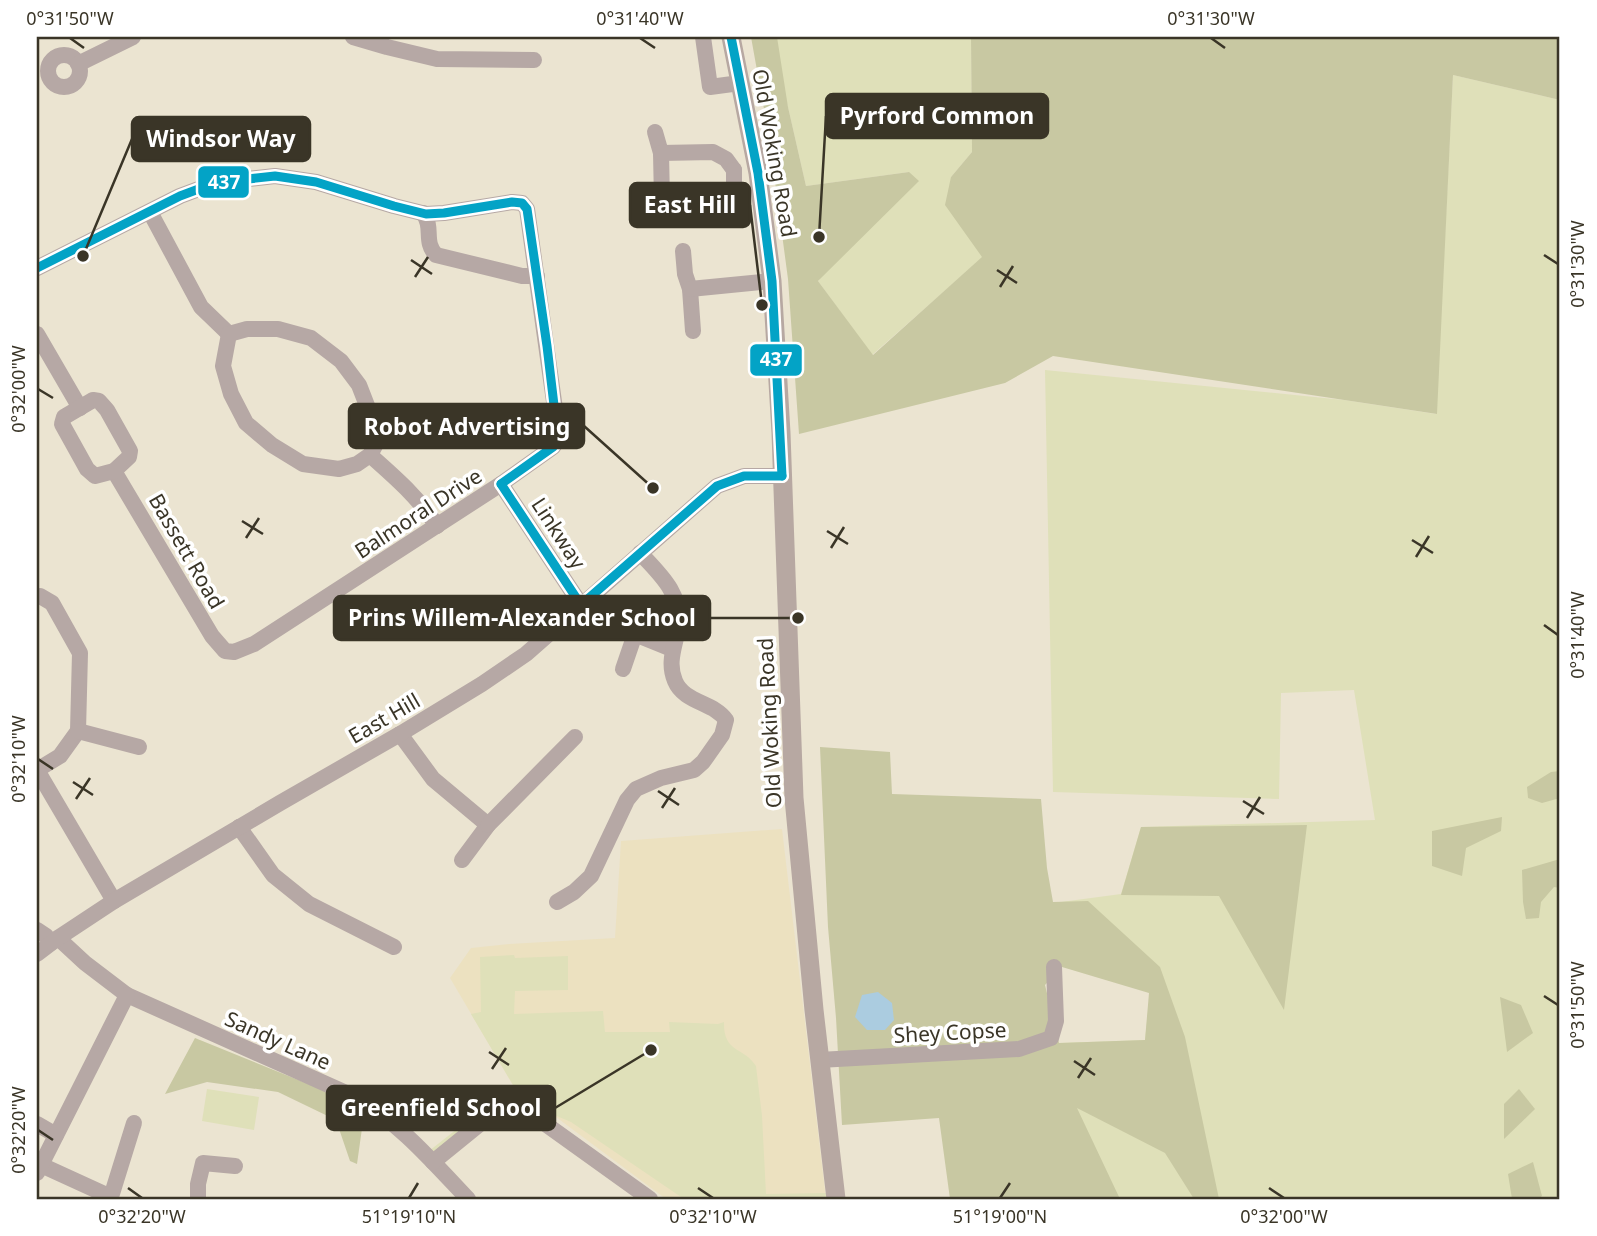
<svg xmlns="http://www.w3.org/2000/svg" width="1597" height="1236" viewBox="0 0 1597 1236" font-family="'Noto Sans',sans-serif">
  <rect width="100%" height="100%" fill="#ebe4d1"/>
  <polygon fill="#ece1c0" points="782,829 826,1199 666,1199 513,1085 450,978 471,948 509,944 615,938 621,841"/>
  <g fill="#dfe0b9">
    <polygon points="772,37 971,37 972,152 951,177 983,257 872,355 818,281 909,172 806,186"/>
    <polygon points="1453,75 1560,100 1560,1199 1044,1199 1059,1043 1145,1040 1150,994 1061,902 1121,894 1141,827 1375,820 1354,690 1281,693 1279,799 1053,792 1045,370 1344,400 1436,414"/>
    <path d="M514 955 515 958 568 956V990L515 991 514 1014 603 1011 605 1032H670L669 1022 718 1024 724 1022C723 1053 744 1047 756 1066L762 1116 766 1194 827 1193 826 1199H684L571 1122 552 1114 514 1086 508 1097 438 1152 429 1151 513 1085 471 1014 481 1012 480 957Z"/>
    <polygon points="207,1089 259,1097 254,1130 202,1121"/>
  </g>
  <g fill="#c8c8a2" fill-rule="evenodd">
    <polygon points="751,37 777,37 788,107 806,186 909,172 919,181 818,281 873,355 982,257 945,205 951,177 972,152 971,37 1560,37 1560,100 1453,75 1437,414 1053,356 1005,383 799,434 788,279 769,137"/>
    <path d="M820 747 890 752 892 794 1041 799 1047 868 1053 902 1088 901 1160 967 1185 1037 1219 1199H1194L1165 1153 1077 1108 1120 1199H950L939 1118 842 1125 836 1018 828 927ZM1062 967 1149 993 1145 1040 1059 1043 1045 985Z"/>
    <polygon points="1560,771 1560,798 1542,803 1528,798 1527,787 1551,772"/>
    <polygon points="1502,817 1501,831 1466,848 1462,876 1432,866 1432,831"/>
    <polygon points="1307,825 1284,1010 1219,896 1121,895 1141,827"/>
    <polygon points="1560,859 1560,888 1554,887 1541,902 1539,918 1526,919 1523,902 1522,870"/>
    <polygon points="1500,997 1521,1005 1533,1033 1507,1052"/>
    <polygon points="195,1038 365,1107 357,1164 350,1161 336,1120 278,1092 207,1082 165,1094"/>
    <polygon points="1519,1089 1535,1109 1504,1139 1504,1104"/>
    <polygon points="1533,1162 1542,1196 1538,1199 1512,1199 1508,1174"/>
  </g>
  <polygon fill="#abcce0" points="878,992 892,1003 894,1020 885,1030 867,1030 855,1017 862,995"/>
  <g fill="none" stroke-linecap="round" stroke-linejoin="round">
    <g stroke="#b6a8a5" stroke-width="16">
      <polyline points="353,37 387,47 437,59 534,60"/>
      <polyline points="703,37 710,87 740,83"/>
      <circle cx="64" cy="71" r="16"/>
      <polyline points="78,64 133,37"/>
      <polyline points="655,132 661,153 662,200"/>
      <polyline points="661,153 713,152 726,159 734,170"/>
      <polyline points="734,200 734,170"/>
      <polyline points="150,212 201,307 229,334"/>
      <path d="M423 213C434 228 423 241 436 255L522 276H537"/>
      <polyline points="683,251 685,274 690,289 693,331"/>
      <polyline points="37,268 180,196 212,184 239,180 275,176 316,182 394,206 426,214 444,213 512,202 522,203 527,209 558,430 558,439 553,447 501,484 254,644 234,652 225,651 212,636 114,471"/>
      <polyline points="690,289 772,281"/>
      <polygon points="247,329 278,329 311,338 341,361 359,385 373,421 376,444 370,455 357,464 339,469 303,464 272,445 246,423 231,394 223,366 229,334"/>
      <polyline points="37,334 80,408"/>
      <polygon points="93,400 99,401 107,410 130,451 129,457 114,471 95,476 87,469 62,424 64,417"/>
      <path d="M370 455C395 477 419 498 437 526"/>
      <polyline points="501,484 581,605"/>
      <polyline points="37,597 40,596 52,603 80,653 78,731 60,756 37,770"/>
      <polyline points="620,612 635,634 672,649"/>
      <polyline points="623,669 635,634"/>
      <polyline points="78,731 139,747"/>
      <polyline points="400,734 433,779 488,825 462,860"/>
      <polyline points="37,770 114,901"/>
      <polyline points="488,825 575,737"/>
      <polyline points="239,827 273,875 309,904 394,947"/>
      <path d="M557 902 574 892 591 876 627 800 636 789 661 778 694 770 703 762 722 735 726 720C714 702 684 703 675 681 667 662 675 647 678 628 683 595 661 575 640 553"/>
      <polyline points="37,930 46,936 51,943"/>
      <path d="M58 938 85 963 127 995 353 1096C398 1121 433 1162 468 1199"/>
      <polyline points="37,954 58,938 114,901 280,803 400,734 482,684 526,654 717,486 744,476 782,476"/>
      <polyline points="819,1060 1019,1049 1051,1038 1056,1021 1054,967"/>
      <polyline points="37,1124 56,1135"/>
      <polyline points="433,1162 507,1102 512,1101 519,1105 650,1199"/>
      <polyline points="41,1165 111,1197 134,1123"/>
      <polyline points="37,1173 127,995"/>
      <polyline points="198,1199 198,1184 203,1163 235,1166"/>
    </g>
    <polyline stroke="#b7a8a2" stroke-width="19" points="731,37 758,173 772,281 781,433 794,798 814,1010 836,1199"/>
    <defs>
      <g id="bus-1">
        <polyline points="731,37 758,173 772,281 782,476"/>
        <polyline points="37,268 180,196 212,184 239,180 275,176 316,182 394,206 426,214 444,213 512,202 522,203 527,209 547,346 558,439 553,447 501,484"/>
        <polyline points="501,484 581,605"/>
        <polyline points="581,605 717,486 744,476 782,476"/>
      </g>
    </defs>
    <use href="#bus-1" stroke="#fff" stroke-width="14"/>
    <use href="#bus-1" stroke="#03a3c6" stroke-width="9"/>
  </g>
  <path fill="none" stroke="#3a3527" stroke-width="2.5" d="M70 38 84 48M640 38 655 48M1211 38 1225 48M1544 255 1558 264M411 260 432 274M997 270 1017 283M415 277 428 257M1000 287 1013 266M38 389 53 398M242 521 263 534M827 531 848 544M246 538 259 518M1412 540 1433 553M831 548 844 527M1416 557 1429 536M1544 625 1558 635M38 759 53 769M73 782 93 795M658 791 679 805M76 799 90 778M1243 801 1264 814M662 808 675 788M1247 818 1260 797M1544 996 1558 1005M489 1052 509 1065M1074 1061 1095 1075M492 1069 506 1048M1078 1078 1091 1058M38 1130 53 1140M128 1188 142 1198M698 1188 713 1198M1269 1188 1284 1198M409 1198 418 1183M1000 1198 1010 1183"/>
  <g text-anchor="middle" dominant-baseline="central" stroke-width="7" stroke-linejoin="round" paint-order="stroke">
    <g font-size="21" fill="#3a3527" stroke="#fff">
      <text transform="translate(775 153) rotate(80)">Old Woking Road</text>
      <text transform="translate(418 513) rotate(-33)">Balmoral Drive</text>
      <text transform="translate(559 533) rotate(57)">Linkway</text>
      <text transform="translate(187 551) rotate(60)">Bassett Road</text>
      <text transform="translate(384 718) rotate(-30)">East Hill</text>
      <text transform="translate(769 723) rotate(-93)">Old Woking Road</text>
      <text transform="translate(950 1032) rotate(-3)">Shey Copse</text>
      <text transform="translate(278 1040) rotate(24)">Sandy Lane</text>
    </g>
  </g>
  <path fill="none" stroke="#3a3527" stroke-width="2.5" d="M819 237L826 116M83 256L132 139M762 305L750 205M653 488L584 426M798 618L710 618M651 1050L555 1108"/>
  <g fill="#3a3527" stroke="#fff" stroke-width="2.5">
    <circle cx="819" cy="237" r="7"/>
    <circle cx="83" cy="256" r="7"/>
    <circle cx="762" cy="305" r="7"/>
    <circle cx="653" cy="488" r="7"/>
    <circle cx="798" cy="618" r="7"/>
    <circle cx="651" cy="1050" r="7"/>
  </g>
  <g fill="#3a3527" stroke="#3a3527" stroke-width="2.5">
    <rect x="826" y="94" width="222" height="44" rx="7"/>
    <rect x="132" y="117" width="178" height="44" rx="7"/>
    <rect x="630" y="183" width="120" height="44" rx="7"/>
    <rect x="349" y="404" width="235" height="44" rx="7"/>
    <rect x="334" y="596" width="376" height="44" rx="7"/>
    <rect x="327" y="1086" width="228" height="44" rx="7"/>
  </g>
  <g font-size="23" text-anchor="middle" font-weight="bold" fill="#fff">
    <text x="937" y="124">Pyrford Common</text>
    <text x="221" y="147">Windsor Way</text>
    <text x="690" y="213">East Hill</text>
    <text x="467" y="435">Robot Advertising</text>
    <text x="522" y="626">Prins Willem-Alexander School</text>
    <text x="441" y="1116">Greenfield School</text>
  </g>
  <g stroke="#fff" stroke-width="2.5">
    <rect x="197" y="165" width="53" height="34" rx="7" fill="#03a3c6"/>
    <rect x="749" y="343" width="54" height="34" rx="7" fill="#03a3c6"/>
  </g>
  <g font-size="19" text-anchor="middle" font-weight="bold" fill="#fff">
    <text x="224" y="189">437</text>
    <text x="776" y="366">437</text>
  </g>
  <rect width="1597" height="1236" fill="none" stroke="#ffffff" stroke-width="77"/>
  <rect x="38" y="38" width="1520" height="1160" fill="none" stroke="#3a3527" stroke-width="2.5"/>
  <g font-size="18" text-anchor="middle" fill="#3a3527">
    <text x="70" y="25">0°31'50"W</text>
    <text x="640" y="25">0°31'40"W</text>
    <text x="1211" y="25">0°31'30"W</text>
    <text transform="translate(1578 264) rotate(-90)" y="6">0°31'30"W</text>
    <text transform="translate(19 389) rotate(-90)" y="6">0°32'00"W</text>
    <text transform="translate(1578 635) rotate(-90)" y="6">0°31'40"W</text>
    <text transform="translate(19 759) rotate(-90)" y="6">0°32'10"W</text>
    <text transform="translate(1578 1005) rotate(-90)" y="6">0°31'50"W</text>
    <text transform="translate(19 1130) rotate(-90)" y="6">0°32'20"W</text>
    <text x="142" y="1223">0°32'20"W</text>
    <text x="409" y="1223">51°19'10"N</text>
    <text x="713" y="1223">0°32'10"W</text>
    <text x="1000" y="1223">51°19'00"N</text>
    <text x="1284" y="1223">0°32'00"W</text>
  </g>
</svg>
